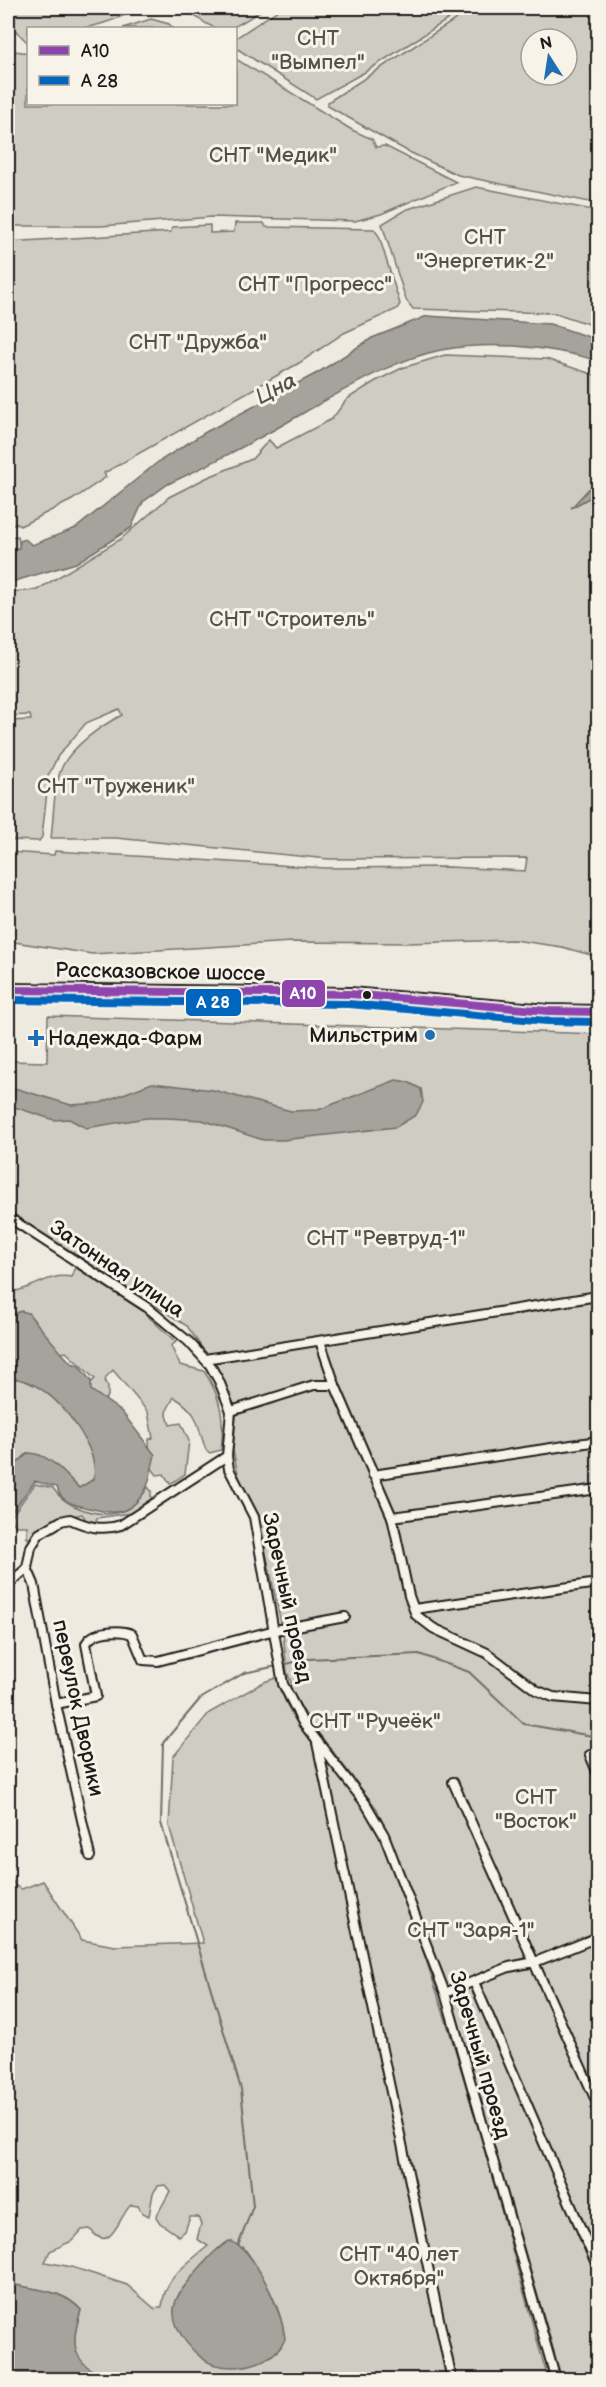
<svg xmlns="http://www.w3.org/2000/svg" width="606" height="2387" viewBox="0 0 606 2387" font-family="'Balsamiq Sans',sans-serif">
  <rect width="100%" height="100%" fill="#eeeae0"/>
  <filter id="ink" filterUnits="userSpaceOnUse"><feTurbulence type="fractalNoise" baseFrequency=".0167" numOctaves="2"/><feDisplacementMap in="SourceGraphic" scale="12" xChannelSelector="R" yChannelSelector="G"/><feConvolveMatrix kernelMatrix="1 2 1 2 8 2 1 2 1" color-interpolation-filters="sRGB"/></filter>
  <g filter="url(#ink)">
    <g fill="#cfccc3" stroke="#767470" stroke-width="1.5" fill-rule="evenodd">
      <path d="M8 8H137C127 16 81 34 70 26L66 28H28V43L8 23Z"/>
      <path d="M184 8H265C225 33 224 39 184 8Z"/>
      <polygon points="281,8 466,8 365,72 316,99 236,48 236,38"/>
      <path d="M473 8H598V200L594 203 458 175 407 151 328 106V102ZM531 39H567V75H531Z"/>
      <polygon points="151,19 169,24 173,28 123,28"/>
      <polygon points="8,43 15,51 28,53 28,104 236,104 236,59 352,130 372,139 376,147 385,146 456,182 381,214 355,221 212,217 101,226 8,226"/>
      <polygon points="476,187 598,211 598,327 555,313 413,309 406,300 382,224 405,210"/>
      <polygon points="235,223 264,223 266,227 374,229 379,236 400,304 397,309 344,333 299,363 104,473 106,477 72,500 20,526 17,523 8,525 8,242 171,232 172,227 210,225 210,233 234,232"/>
      <path d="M445 355 546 359 598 376V957L562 947 514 940 408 943 292 942 92 954 8 941V852L54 855 55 851 325 868 449 867 525 871 527 858 329 859 116 838H51C54 815 53 788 62 767 72 746 102 725 122 715L119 709 86 723 58 756 46 780 48 782 42 837 39 841 8 840V721L31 720 30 715 8 716V592L37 590 121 539 169 497 206 478 252 459 269 440 276 448 332 419 347 399 374 382 402 368Z"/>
      <polygon points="18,536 20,548 8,550 8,537"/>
      <polygon points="48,1016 598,1034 598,1769 591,1752 585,1752 598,1782 598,1931 536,1959 453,1777 449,1779 528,1957 448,1986 377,1809 310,1722 289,1687 292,1685 287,1672 283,1633 258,1515 239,1478 233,1451 236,1416 224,1380 187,1326 8,1211 8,1061 47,1062"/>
      <path d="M75 1267 140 1309 176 1342 171 1346 180 1365 204 1371C221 1396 225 1420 221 1450L210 1453 206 1450C196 1424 201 1414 174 1397L166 1412 170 1425 181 1423 189 1441 185 1474 170 1484 164 1474 157 1475 150 1466 149 1439 153 1438 148 1412 113 1370 106 1377 105 1383 108 1386V1396L101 1405 85 1388 95 1379 66 1352 57 1354 10 1314 8 1316V1292C30 1292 48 1272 71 1277Z"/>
      <path d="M18 1378C26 1381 36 1385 43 1390 64 1404 124 1475 79 1488L55 1464 28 1453 8 1472V1379Z"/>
      <path d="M35 1484 53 1488C66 1508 102 1520 125 1510 136 1505 142 1496 148 1487L151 1491V1502L131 1513 97 1518 95 1523 90 1525 82 1514C60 1519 45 1520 32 1538H27V1526H16L10 1518Z"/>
      <path d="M276 1678C283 1696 289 1712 300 1727 327 1766 364 1797 382 1841 453 2016 497 2199 548 2379L108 2380C70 2362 70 2347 81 2310 62 2288 34 2291 8 2283V1871L15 1886 22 1889 43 1881 82 1940 115 1946 203 1943 169 1826 173 1757 209 1713 264 1682ZM165 2185 170 2191 156 2217 160 2223 179 2236 185 2231 190 2217H198L201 2224 197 2239 208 2246C187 2264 164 2277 162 2307L155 2309 127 2285 72 2267 45 2262 50 2251 72 2241 82 2230 90 2229C111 2257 119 2215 131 2205L138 2206 142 2213 149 2216 153 2193 158 2186ZM243 2247C258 2265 293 2326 281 2347 278 2351 273 2354 270 2357L202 2358C143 2299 190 2277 243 2247Z"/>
      <polygon points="598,1942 598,2379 562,2379 451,1997 503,1973 539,1964"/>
    </g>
    <g fill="#a6a39d" stroke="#6f6d69" stroke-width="1.5">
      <path d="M427 316 550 324 598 340V361C550 346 491 341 441 350 392 360 348 388 305 412 261 438 215 462 168 484L143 502 131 528 76 563 8 583V550L19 548 20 541 25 539 32 545 76 528 158 462 204 433 319 372 372 338Z"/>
      <polygon points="598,479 598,493 571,508"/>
      <polygon points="396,1080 408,1082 421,1089 423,1102 416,1115 396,1127 283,1140 263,1140 202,1120 167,1118 146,1118 86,1128 69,1119 54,1120 8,1105 8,1086 71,1105 100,1103 152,1083 213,1090 291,1111 318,1110"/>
      <path d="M21 1311 28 1313 60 1351 71 1363 78 1365 91 1381V1390L122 1412 155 1455C151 1469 150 1487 140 1498 123 1519 106 1512 84 1507 70 1503 61 1502 57 1487L35 1481 8 1517V1472L28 1453C50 1453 64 1474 79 1488L94 1479C101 1444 45 1373 8 1379V1316Z"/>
      <path d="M229 2241C254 2246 283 2314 285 2339 275 2363 240 2371 216 2365 197 2361 171 2329 174 2308 176 2294 187 2284 195 2273 206 2261 214 2250 229 2241Z"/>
      <path d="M8 2283C35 2291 61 2288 81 2310 70 2346 71 2362 108 2379H8Z"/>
    </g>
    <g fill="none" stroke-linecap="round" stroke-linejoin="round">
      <g stroke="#6f6d69" stroke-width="2">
        <polyline points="282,1665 308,1659 419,1654 469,1672 524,1724 598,1737"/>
        <polyline points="238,2246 253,2206 241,2089 161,1823 163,1743 200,1699 244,1673 277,1666"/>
      </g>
      <defs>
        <g id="minor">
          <polyline points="8,1217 148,1308 189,1342 210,1365 219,1381 231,1411 227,1456 229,1469 254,1517 283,1684 303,1723 366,1804 384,1835 445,1993 556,2380"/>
          <polyline points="205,1359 598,1296"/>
          <polyline points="335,1385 392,1517 409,1596 416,1615 433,1628 487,1653 536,1690 553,1697 598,1701"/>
          <polyline points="231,1411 314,1385 335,1385 320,1341"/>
          <polyline points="373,1475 598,1441"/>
          <polyline points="392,1517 598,1489"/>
          <polyline points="27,1568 34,1584 56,1704 90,1856"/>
          <path d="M8 1585 27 1568 31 1547 39 1534 61 1521 70 1519C88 1527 102 1531 121 1525L227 1456"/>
          <polyline points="414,1609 598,1583"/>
          <path d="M56 1704 96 1696 86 1644C92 1630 120 1629 132 1634L143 1660 158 1661 275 1630 345 1617"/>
          <polyline points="317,1743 452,2380"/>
          <polyline points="590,1755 598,1774"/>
          <polyline points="453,1782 598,2105"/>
          <polyline points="474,1982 598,2268"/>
          <polyline points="445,1993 509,1967 535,1962 598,1937"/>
        </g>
        <polyline id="primary" points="8,990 350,994 548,1011 598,1012"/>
      </defs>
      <use href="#minor" stroke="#1c1c1c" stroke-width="12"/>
      <use href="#primary" stroke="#1c1c1c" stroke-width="16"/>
      <use href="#minor" stroke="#f7f3e8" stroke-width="8"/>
      <use href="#primary" stroke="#f7f3e8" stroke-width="12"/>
      <defs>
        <polyline id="bus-1" points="8,990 350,994 548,1011 598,1012"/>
        <polyline id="bus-2" points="8,1000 349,1004 547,1021 598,1022"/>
      </defs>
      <use href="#bus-1" stroke="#f7f3e8" stroke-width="12"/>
      <use href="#bus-2" stroke="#f7f3e8" stroke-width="12"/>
      <use href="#bus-1" stroke="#8e44ad" stroke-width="8"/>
      <use href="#bus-2" stroke="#0065bd" stroke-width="8"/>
    </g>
  </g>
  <circle fill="#1c1c1c" stroke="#f7f3e8" stroke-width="2" cx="367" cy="995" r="5"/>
  <g fill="#1f6fb2" stroke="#f7f3e8" stroke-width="2">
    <circle cx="430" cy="1035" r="6"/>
    <path d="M33 1029h6v6h6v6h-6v6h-6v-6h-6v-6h6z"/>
  </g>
  <g text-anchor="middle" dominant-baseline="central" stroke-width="6" stroke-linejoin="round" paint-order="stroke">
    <g font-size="21" fill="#52514e" stroke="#f7f3e8">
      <text x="318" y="38">СНТ<tspan x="318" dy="24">"Вымпел"</tspan></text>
      <text x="273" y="155">СНТ "Медик"</text>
      <text x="485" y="237">СНТ<tspan x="485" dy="24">"Энергетик-2"</tspan></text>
      <text x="315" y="284">СНТ "Прогресс"</text>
      <text x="198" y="342">СНТ "Дружба"</text>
      <text x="292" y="619">СНТ "Строитель"</text>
      <text x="116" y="786">СНТ "Труженик"</text>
      <text x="386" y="1238">СНТ "Ревтруд-1"</text>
      <text x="375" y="1721">СНТ "Ручеёк"</text>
      <text x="536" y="1797">СНТ<tspan x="536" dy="24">"Восток"</tspan></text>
      <text x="471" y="1930">СНТ "Заря-1"</text>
      <text x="399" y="2254">СНТ "40 лет<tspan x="399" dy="24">Октября"</tspan></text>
    </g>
    <g font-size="21" fill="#1c1c1c" stroke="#f7f3e8">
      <text transform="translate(160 972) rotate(1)">Рассказовское шоссе</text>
      <text transform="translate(117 1269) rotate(34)">Затонная улица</text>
      <text transform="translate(287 1598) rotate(78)">Заречный проезд</text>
      <text transform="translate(78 1708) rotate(78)">переулок Дворики</text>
      <text transform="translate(480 2055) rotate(74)">Заречный проезд</text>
    </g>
    <g font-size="21" fill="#1c1c1c" stroke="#f7f3e8" text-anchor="end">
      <text x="418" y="1035">Мильстрим</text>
      <text x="48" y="1038" text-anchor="start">Надежда-Фарм</text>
    </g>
    <g font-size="22" font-style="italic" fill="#535250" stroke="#f7f3e8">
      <text transform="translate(276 389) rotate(-28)">Цна</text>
    </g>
  </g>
  <g stroke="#f7f3e8" stroke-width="2">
    <rect x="281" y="979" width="45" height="29" rx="6" fill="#8e44ad"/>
    <rect x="185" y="988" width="57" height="29" rx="6" fill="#0065bd"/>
  </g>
  <g font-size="16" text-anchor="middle" font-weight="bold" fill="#fff">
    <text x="303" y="999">А10</text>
    <text x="213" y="1008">А 28</text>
  </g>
  <rect width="606" height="2387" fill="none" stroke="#f7f3e8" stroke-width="30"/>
  <rect x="15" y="15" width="576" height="2357" fill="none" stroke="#1c1c1c" stroke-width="2" filter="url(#ink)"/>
  <rect x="27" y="27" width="210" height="78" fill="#f7f3e8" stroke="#9f9d96" stroke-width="1.5"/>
  <rect x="39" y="46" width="30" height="9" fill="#8e44ad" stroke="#9f9d96" stroke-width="1.5"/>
  <text x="81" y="57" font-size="18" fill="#1c1c1c">А10</text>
  <rect x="39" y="76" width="30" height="9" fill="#0065bd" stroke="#9f9d96" stroke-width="1.5"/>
  <text x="81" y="87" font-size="18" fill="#1c1c1c">А 28</text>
  <g transform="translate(549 57) rotate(348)"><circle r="28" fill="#f7f3e8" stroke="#9f9d96" stroke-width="1.5"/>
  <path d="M0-4.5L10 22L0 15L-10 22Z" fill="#1f6fb2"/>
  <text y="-9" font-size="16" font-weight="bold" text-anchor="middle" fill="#1c1c1c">N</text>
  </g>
</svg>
